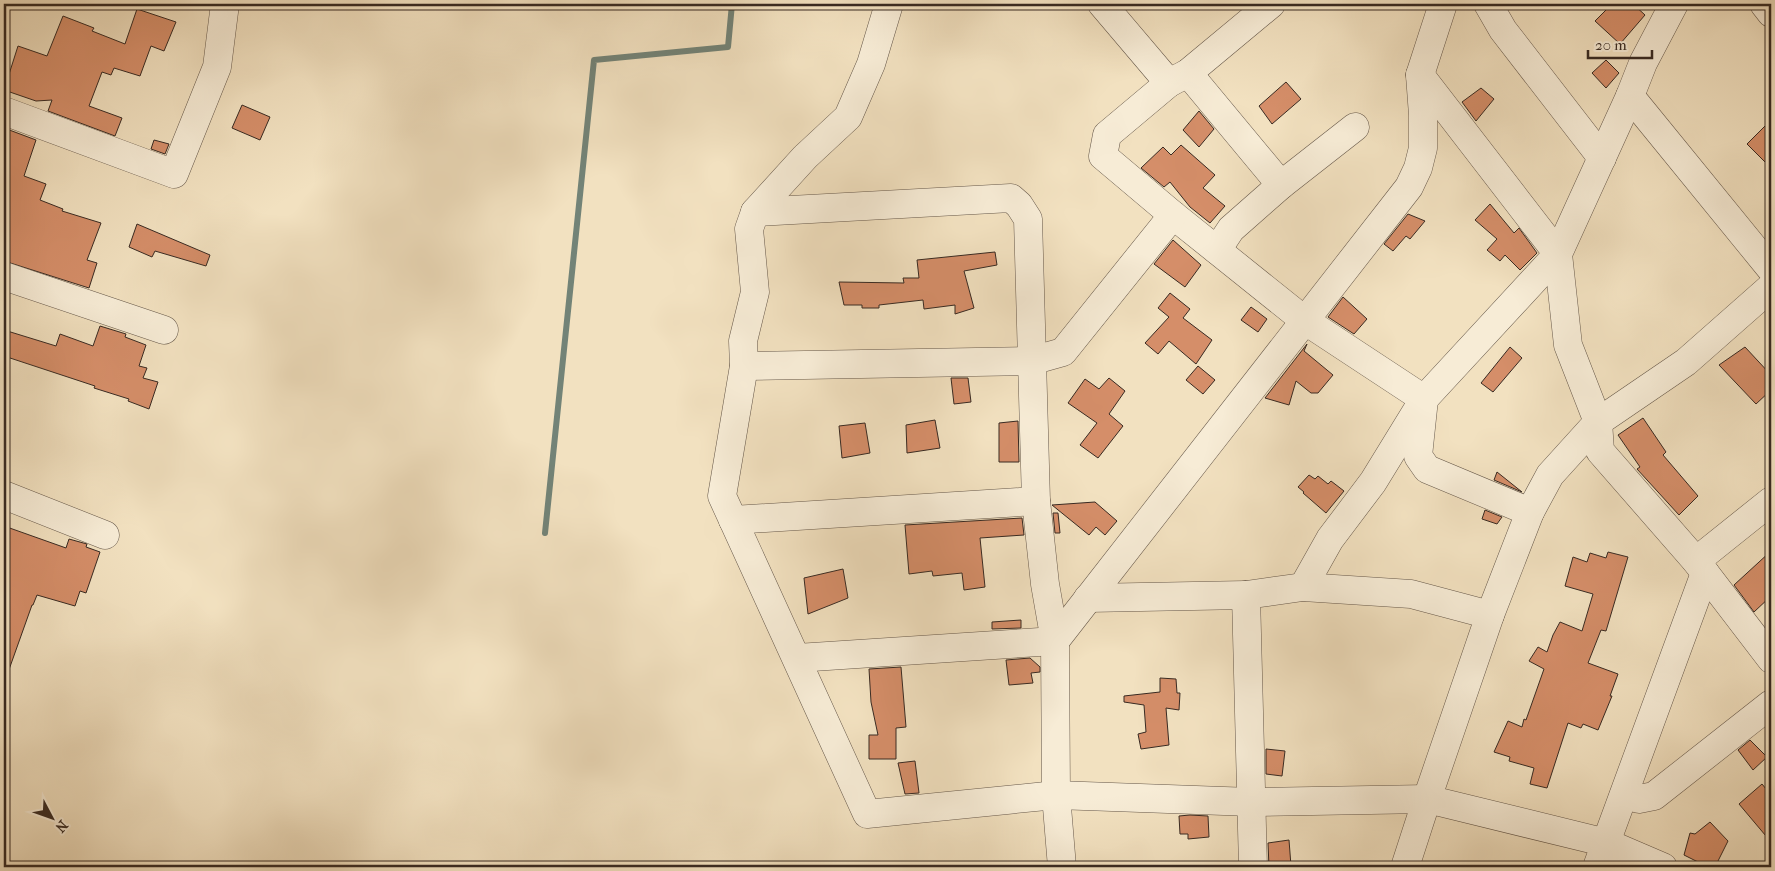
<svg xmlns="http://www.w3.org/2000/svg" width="1775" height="871" viewBox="0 0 1775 871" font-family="'IM FELL French Canon',serif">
  <rect width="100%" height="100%" fill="#f2e1c0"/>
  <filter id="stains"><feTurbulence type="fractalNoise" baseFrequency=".004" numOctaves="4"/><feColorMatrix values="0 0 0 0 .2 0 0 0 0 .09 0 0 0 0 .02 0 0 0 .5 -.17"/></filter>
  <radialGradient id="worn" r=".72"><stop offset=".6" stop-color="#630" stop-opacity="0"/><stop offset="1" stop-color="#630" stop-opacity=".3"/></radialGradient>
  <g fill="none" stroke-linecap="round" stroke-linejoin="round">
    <polyline stroke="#738377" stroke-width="6" points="545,533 594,60 728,47 732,4"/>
  </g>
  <g fill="#d58e69" stroke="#382a22">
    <polygon points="1612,4 1633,4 1645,15 1620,44 1595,21"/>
    <polygon points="137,9 176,22 164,51 151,46 140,76 114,68 111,75 102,72 89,106 122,118 115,136 48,111 52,100 36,101 4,90 18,46 47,56 63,16 94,28 92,31 125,44"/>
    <polygon points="1606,60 1619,73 1606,88 1592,73"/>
    <polygon points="1286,82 1301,99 1272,124 1259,106"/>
    <polygon points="1481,88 1494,99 1476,121 1462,102"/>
    <polygon points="242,105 270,117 260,140 232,128"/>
    <polygon points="1199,111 1214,129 1199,147 1183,130"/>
    <polygon points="1771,120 1771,168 1747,144"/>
    <polygon points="4,128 36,140 24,176 46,184 40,200 63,209 62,211 101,223 87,260 97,263 89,288 4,261"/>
    <polygon points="154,140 169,144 165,154 151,149"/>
    <polygon points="1181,145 1215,175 1203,188 1225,206 1210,223 1190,207 1170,182 1164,187 1141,168 1163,147 1171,155"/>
    <polygon points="1490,204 1514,233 1519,228 1537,253 1520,270 1505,255 1500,261 1487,250 1497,239 1475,220"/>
    <polygon points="1408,214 1425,221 1410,239 1406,236 1393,251 1384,244"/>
    <polygon points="137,224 210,255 206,266 155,251 152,257 129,247"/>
    <polygon points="1173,240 1201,265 1185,287 1154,264"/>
    <polygon points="995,252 997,265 964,271 974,308 955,314 955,305 924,309 923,300 879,305 879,308 862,308 862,305 844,305 839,282 904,283 903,278 919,278 917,260"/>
    <polygon points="1170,293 1190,309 1183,318 1212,340 1196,364 1169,341 1158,354 1145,343 1169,317 1158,308"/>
    <polygon points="1343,297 1367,319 1354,334 1328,317"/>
    <polygon points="1251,307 1267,319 1258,332 1241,320"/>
    <polygon points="100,326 126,334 125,337 146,345 139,366 147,368 143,378 158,382 149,409 128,401 129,399 94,388 95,386 4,356 4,330 56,346 60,334 93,346"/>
    <polygon points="1307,344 1304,351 1333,375 1318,393 1311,393 1296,381 1289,405 1265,398"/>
    <polygon points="1510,347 1522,358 1493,392 1481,383"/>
    <polygon points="1745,347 1771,375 1771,390 1756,404 1719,365"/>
    <polygon points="1198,366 1215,380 1203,394 1186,380"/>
    <polygon points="951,378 968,378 971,402 954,404"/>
    <polygon points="1109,378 1125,391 1109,414 1123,426 1098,458 1080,445 1097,423 1068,403 1085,379 1099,389"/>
    <polygon points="1643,418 1666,452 1663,455 1698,496 1679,515 1637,469 1640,467 1618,435"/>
    <polygon points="935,420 940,448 907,453 906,425"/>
    <polygon points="1018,421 1019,462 999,462 999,423"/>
    <polygon points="865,423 870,453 842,458 839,426"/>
    <polygon points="1497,472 1522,492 1494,480"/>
    <polygon points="1309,475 1315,479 1318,476 1328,484 1331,481 1344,491 1326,513 1303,493 1304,492 1298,487"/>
    <polygon points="1095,502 1117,521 1105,535 1096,527 1089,535 1052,505"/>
    <polygon points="1485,510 1502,517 1497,524 1482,519"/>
    <polygon points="1053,513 1058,513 1060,533 1055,533"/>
    <polygon points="1022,518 1024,535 980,538 985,587 964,590 962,573 933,576 932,571 909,574 905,525"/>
    <polygon points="4,526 66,548 69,539 87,544 86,547 100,552 86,593 80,591 75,606 37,595 33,605 32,605 6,678 4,677"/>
    <polygon points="1771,551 1771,596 1754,612 1734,585"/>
    <polygon points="1608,552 1628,557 1606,631 1601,630 1588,663 1618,674 1610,696 1612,696 1598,730 1583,724 1581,728 1568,723 1547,788 1530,784 1534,768 1509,761 1510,757 1494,752 1508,721 1522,727 1524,719 1526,720 1544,669 1529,661 1538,647 1547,652 1553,635 1560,622 1582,631 1593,594 1565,586 1573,557 1587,562 1590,553 1606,558"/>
    <polygon points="843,569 848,598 808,614 804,578"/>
    <polygon points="1021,620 1021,628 992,629 992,622"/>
    <polygon points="1030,658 1040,667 1040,672 1031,673 1033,683 1009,685 1006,660"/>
    <polygon points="901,667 906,727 896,728 896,759 869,759 869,735 878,735 871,702 869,669"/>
    <polygon points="1160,678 1176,679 1177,693 1180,693 1179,710 1166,708 1169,745 1141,749 1138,734 1146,732 1144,705 1124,702 1124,696 1160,692"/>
    <polygon points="1750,740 1767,757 1753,770 1738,750"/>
    <polygon points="1266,749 1285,751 1282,776 1266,774"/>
    <polygon points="915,761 919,793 905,794 898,763"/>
    <polygon points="1762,784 1771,795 1771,842 1739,804"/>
    <polygon points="1190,815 1208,816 1209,837 1188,839 1188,834 1180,834 1179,816"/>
    <polygon points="1710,822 1728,841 1715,867 1708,867 1684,855 1690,833 1695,834"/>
    <polygon points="1289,840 1291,866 1269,867 1268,843"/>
  </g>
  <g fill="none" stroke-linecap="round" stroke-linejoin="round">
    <defs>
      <g id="minor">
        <polyline points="889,4 871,64 848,117 805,157 755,212 749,229 755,292 743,341 744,366 722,496 867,814 1056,795 1252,802 1427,799 1607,843 1663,867"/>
        <polyline points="1102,4 1169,83"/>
        <polyline points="1271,4 1188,73 1169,83 1107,135 1103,156 1173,215 1304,320 1424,399 1418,456 1427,469 1530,512"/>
        <polyline points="1488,4 1503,30 1602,158"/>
        <polyline points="1674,4 1643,63 1630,96 1558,254 1568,345 1598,422 1600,451 1696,561 1771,659"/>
        <polyline points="1764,4 1771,13"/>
        <polyline points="1188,73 1281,185"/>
        <polyline points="1630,96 1771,269"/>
        <polyline points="4,111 174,174 217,67 225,4"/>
        <polyline points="755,212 1011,198 1019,205 1028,219 1036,501 1045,584 1055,641 1056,795 1062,867"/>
        <polyline points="1217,250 1231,229 1281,185 1355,127"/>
        <polyline points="4,276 164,330"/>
        <polyline points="744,366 1031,361 1063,352 1173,215"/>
        <polyline points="4,495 105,535"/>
        <polyline points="733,520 1036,501"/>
        <polyline points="1696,561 1771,501"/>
        <polyline points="1303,587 1330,539 1373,482 1424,399 1558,254 1420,75"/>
        <polyline points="1246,595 1253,867"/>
        <polyline points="1088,598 1246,595 1303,587 1411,594 1490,615"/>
        <polyline points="797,658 1055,641 1409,187 1418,168 1423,148 1423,115 1420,75 1443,4"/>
        <polyline points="1624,795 1639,799 1654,796 1771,704"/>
        <polyline points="1405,867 1427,799 1490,615 1530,512 1550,475 1598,422 1686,362 1771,287"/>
        <polyline points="1597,867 1705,573"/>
      </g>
    </defs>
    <use href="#minor" stroke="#66584a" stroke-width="29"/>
    <use href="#minor" stroke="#f7ecd6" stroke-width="28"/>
  </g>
  <rect width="1775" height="871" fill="none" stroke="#f2e1c0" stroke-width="20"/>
  <rect x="5" y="5" width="1765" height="861" fill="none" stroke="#382a22" stroke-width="2.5"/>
  <rect x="10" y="10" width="1755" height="851" fill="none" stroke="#382a22"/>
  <g transform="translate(52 818) rotate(131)" stroke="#f7ecd6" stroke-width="4" paint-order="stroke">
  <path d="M0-4L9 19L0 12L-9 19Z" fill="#382a22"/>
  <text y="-8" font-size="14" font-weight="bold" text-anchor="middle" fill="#382a22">N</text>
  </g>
  <path d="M1588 50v8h64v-8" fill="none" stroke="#382a22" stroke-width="2.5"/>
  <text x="1595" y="50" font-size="15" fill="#382a22" stroke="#f7ecd6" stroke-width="4" paint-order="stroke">20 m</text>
  <rect width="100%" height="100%" filter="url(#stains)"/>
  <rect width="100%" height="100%" fill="url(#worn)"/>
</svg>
